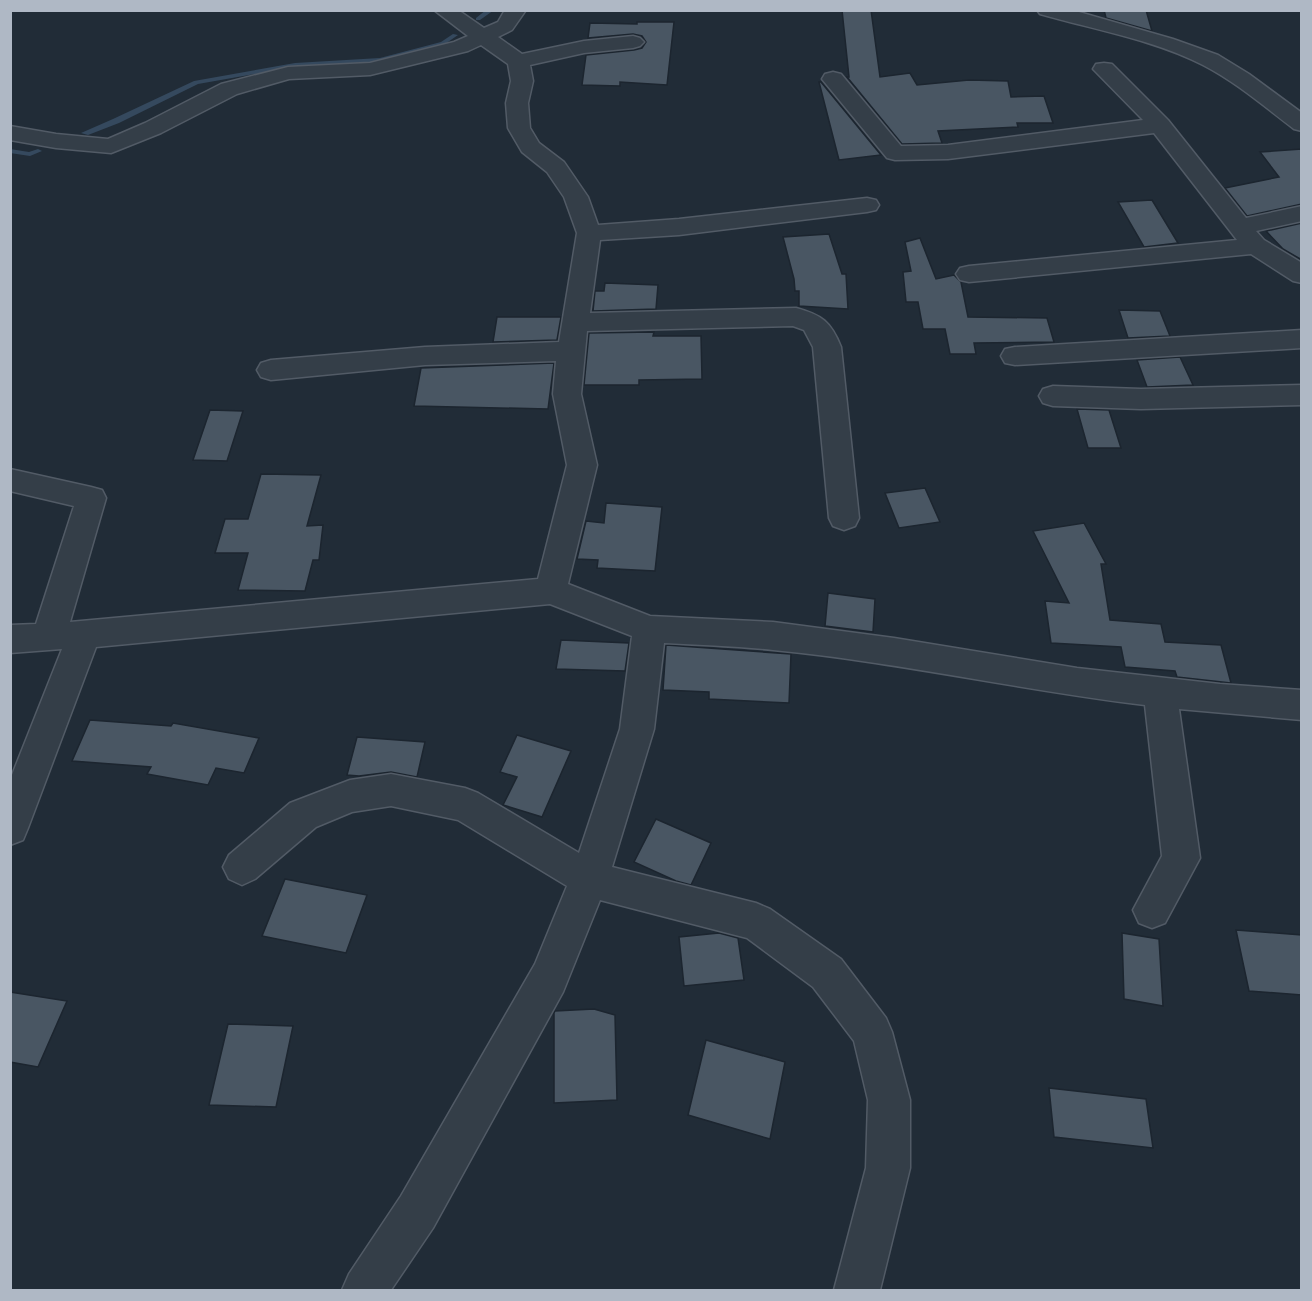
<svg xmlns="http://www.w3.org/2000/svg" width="1312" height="1301" viewBox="0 0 1312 1301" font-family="'Asap Condensed',sans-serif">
  <rect width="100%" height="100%" fill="#212c37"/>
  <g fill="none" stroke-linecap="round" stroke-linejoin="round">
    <g fill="#35495e" fill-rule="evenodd">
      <polygon points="486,10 494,10 480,20 476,20 476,18"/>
      <polygon points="453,34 458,35 445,44 380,62 295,67 198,84 119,123 88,135 81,133 113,119 194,81 295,63 380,58 441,42"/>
      <polygon points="10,149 29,152 38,149 42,151 30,156 10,153"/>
    </g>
  </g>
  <g fill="#495663" stroke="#1c252f" stroke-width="1.5">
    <polygon points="842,10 871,10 880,77 910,73 917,85 969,80 1008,81 1011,97 1044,96 1053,123 1017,123 1018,127 938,131 942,143 902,144 847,77 849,77"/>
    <polygon points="1104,10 1146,10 1152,31 1106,18"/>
    <polygon points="637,22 674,22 667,85 620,82 620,86 582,85 586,55 634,50 642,48 646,42 642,36 633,34 588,38 590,23 637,24"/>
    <polygon points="819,82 821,82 881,155 839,160"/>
    <polygon points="1302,149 1302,204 1247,216 1225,188 1279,177 1260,152"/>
    <polygon points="1152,200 1178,243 1144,247 1118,202"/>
    <polygon points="1302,223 1302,260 1283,249 1266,231"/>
    <polygon points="829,234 842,274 846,274 848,309 799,306 799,291 795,291 794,279 783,237"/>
    <polygon points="920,238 936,279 954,275 961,282 968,317 1047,318 1054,342 974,343 976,354 950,354 945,329 923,329 918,302 906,302 903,272 911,271 905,242"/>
    <polygon points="605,283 658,285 656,309 593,311 595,291 604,291"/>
    <polygon points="1119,310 1160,311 1170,336 1128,338"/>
    <polygon points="497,317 561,317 557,340 493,342"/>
    <polygon points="654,332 653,336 701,336 702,379 639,380 639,385 584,385 589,333"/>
    <polygon points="1180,357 1193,385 1147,387 1137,360"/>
    <polygon points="554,363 548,409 414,406 421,368"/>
    <polygon points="1077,409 1109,410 1121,448 1088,448"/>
    <polygon points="210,410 243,411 227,461 193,460"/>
    <polygon points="261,474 321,475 307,526 323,525 319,560 313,560 305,591 238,590 248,553 215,553 225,519 248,519"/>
    <polygon points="925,488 940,522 899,528 885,493"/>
    <polygon points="606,503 662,507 655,571 597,568 598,560 577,559 586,521 604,523"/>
    <polygon points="1084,523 1106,564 1101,564 1110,620 1161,624 1165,642 1221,645 1231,683 1177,677 1175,671 1125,667 1121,647 1051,643 1045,601 1069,603 1033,531"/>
    <polygon points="828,593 875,599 873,632 825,626"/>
    <polygon points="561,640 629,643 625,671 556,669"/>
    <polygon points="666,645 791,654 789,703 709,699 709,692 663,690"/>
    <polygon points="90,720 171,726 173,723 259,738 244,773 216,768 208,785 147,774 151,767 72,761"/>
    <polygon points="517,735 571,751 542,817 503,805 517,777 500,772"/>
    <polygon points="357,737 425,742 417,777 391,772 359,776 347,775"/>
    <polygon points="656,819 711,843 691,885 676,881 634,862"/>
    <polygon points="285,879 367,895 346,953 262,936"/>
    <polygon points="1236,930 1302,935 1302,995 1249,991"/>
    <polygon points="719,933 738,938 744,980 684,986 679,937"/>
    <polygon points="1122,933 1159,939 1163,1006 1124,999"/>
    <polygon points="10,992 67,1001 38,1067 10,1062"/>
    <polygon points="594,1009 615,1015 617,1100 554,1103 554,1013 555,1011"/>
    <polygon points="228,1024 293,1026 276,1107 209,1105"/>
    <polygon points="706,1040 785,1062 770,1139 688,1115"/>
    <polygon points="1049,1088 1146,1099 1153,1148 1054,1137"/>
  </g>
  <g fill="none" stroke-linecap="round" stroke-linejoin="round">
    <defs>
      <g id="street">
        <path d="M434 10H458L484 28 498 22 505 10H526L512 30 498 37 522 54 584 41 633 36 640 38 644 42 640 46 633 48 584 53 530 65 533 81 528 103 530 128 539 143 564 162 588 197 598 225 679 219 867 198 876 200 879 205 876 210 867 212 679 235 600 240 590 313 796 308C822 315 831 322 841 347L859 518 855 526 844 530 833 526 829 518 813 347 804 330 793 326 587 331 581 394 597 465 568 584 650 616 773 622 894 638 1077 668 1220 684 1302 690V720L1179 709 1200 858 1165 923 1152 928 1139 923 1133 910 1162 856 1145 705C1020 690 898 662 773 650 737 646 700 645 664 643L654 729 612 867 756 903 770 909 841 959 886 1018 892 1032 910 1100V1168L880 1290H834L866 1168 868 1100 854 1041 813 987 747 938 600 900 563 992 433 1228 391 1290H342L349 1274 401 1196 535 964 567 886 458 820 391 806 352 812 316 827 255 879 242 885 229 879 223 867 229 855 290 803 350 780 391 774 465 788 478 793 579 853 620 729 632 636 550 604 96 647 28 828 23 840 10 845V780L62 649 10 653V625L36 624 74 506 10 491V469L91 487 102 490 106 498 70 622 538 579 567 465 553 394 556 361 425 365 271 380 261 377 257 370 261 363 271 360 425 347 559 342 577 233 564 197 547 172 522 152 508 128 506 103 511 81 508 64 481 45 468 51 370 75 289 79 237 94 161 133 111 153 56 148 10 140V126L56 134 108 139 145 123 221 84 288 67 370 63 454 42 468 36Z"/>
        <path d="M1037 10H1072L1173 39 1218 55 1249 74 1302 113V131L1294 129C1265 107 1236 82 1203 65 1155 40 1092 29 1040 14Z"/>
        <polygon points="1104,63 1112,64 1168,120 1246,218 1302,206 1302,221 1256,231 1264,240 1302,263 1302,283 1293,281 1251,254 969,282 960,280 956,274 960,268 969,266 1237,240 1154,133 948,159 895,160 887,158 822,79 825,74 833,72 841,74 901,146 948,145 1143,120 1093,69 1096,64"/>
        <polygon points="1302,330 1302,348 1015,365 1005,363 1001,356 1005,349 1015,347"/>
        <polygon points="1302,385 1302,405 1141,409 1053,406 1043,403 1039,396 1043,389 1053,386 1141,389"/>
      </g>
    </defs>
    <use href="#street" stroke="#525b66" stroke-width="3"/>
    <use href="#street" fill="#343e48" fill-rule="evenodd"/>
  </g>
  <rect width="1312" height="1301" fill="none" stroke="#afb8c5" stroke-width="24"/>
</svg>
